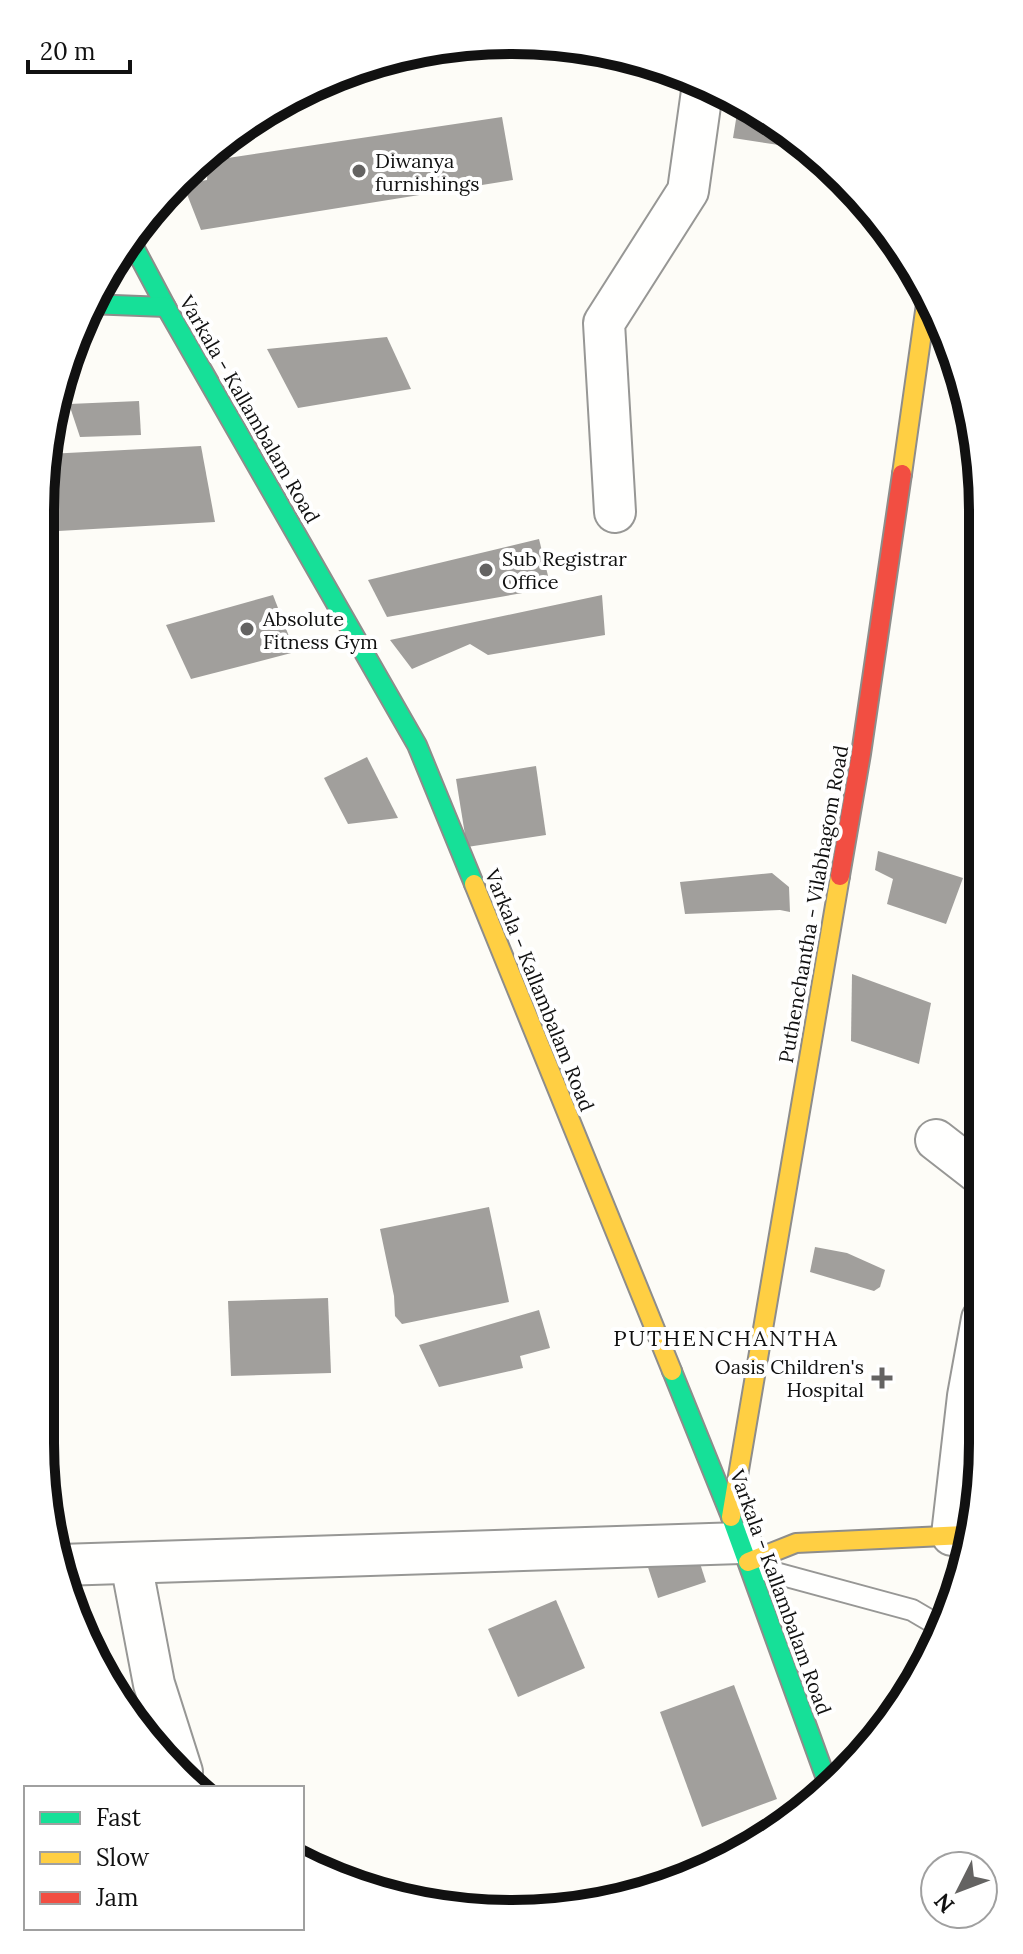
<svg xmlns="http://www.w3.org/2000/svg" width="1023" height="1954" viewBox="0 0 1023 1954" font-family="Lora,serif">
  <rect width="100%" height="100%" fill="#fdfcf7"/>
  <g fill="#a19f9c">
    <polygon points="739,101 802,144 812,150 733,138"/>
    <polygon points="502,117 513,180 201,230 183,184 207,180 208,161"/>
    <polygon points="387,337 411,389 298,408 267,349"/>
    <polygon points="139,401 141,435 80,437 69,404"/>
    <polygon points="201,446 215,522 41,532 41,481 48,454"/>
    <polygon points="539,539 551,588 387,617 368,580"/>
    <polygon points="273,595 295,652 191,679 166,625"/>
    <polygon points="602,595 605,635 488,655 470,644 412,669 390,640"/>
    <polygon points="367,757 398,818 348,824 324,778"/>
    <polygon points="536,766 546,835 467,847 456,779"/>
    <polygon points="878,851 963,878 946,924 887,904 893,879 875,870"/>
    <polygon points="772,873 789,887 790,912 780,910 685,914 680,882"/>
    <polygon points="852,974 931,1003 919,1064 851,1041"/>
    <polygon points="489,1207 509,1302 402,1324 395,1316 394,1296 380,1229"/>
    <polygon points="815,1247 847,1253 885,1270 880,1287 874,1291 810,1272"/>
    <polygon points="328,1298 331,1373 231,1376 228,1301"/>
    <polygon points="539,1310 550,1348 520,1356 523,1368 439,1387 419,1345"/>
    <polygon points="696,1551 706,1582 658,1598 643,1552"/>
    <polygon points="556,1600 585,1668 518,1697 488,1629"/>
    <polygon points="734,1685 777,1799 702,1827 660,1712"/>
  </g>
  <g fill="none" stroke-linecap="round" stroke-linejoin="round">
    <defs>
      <polyline id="lane" points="753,1567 912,1610 941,1627"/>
      <g id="street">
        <polyline points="615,512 604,323 688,191 703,84"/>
        <polyline points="936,1140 981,1175"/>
        <polyline points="952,1535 968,1396 982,1319"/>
        <polyline points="131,1563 154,1684 182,1772"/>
        <polyline points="60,1565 741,1543"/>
      </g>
      <g id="fast">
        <polyline points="133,245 166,307 417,745 474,884"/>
        <polyline points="88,304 166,307"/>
        <polyline points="672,1371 731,1517 829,1787"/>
      </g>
      <g id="slow">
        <polyline points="902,474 927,297"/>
        <polyline points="474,884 672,1371"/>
        <polyline points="731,1517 840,876"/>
        <polyline points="748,1562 796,1543 965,1535"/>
      </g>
      <polyline id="jam" points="840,876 861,754 902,474"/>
    </defs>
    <use href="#lane" stroke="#979795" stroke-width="24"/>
    <use href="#street" stroke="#979795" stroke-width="44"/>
    <use href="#fast" stroke="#8e8d8b" stroke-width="22"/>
    <use href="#slow" stroke="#8e8d8b" stroke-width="22"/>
    <use href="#jam" stroke="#8e8d8b" stroke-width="22"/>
    <use href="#lane" stroke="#fffffe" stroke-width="20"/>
    <use href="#street" stroke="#fffffe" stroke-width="40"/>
    <use href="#fast" stroke="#16e098" stroke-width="18"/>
    <use href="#slow" stroke="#ffcf43" stroke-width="18"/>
    <use href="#jam" stroke="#f24e42" stroke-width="18"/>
  </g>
  <g fill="#646362" stroke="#fff" stroke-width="3">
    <circle cx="359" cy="171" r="8"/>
    <circle cx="486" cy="570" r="8"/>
    <circle cx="247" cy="629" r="8"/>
    <path d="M878 1366h8v8h8v8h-8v8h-8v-8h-8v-8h8z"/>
  </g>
  <g text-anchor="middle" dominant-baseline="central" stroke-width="8" stroke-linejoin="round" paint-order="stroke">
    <g font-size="20" fill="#111" stroke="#fff" text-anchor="start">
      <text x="375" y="160">Diwanya<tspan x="375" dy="23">furnishings</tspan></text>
      <text x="502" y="558">Sub Registrar<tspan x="502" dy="23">Office</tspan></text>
      <text x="263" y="618">Absolute<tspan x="263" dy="23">Fitness Gym</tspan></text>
      <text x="864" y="1366" text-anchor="end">Oasis Children's<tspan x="864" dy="23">Hospital</tspan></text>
    </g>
    <g font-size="20" fill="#111" stroke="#fff">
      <text transform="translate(250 409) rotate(60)">Varkala - Kallambalam Road</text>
      <text transform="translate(813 904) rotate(-80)">Puthenchantha - Vilabhagom Road</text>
      <text transform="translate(540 990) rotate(68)">Varkala - Kallambalam Road</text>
      <text transform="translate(781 1592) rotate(70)">Varkala - Kallambalam Road</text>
    </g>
    <g font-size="22" letter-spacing="2" fill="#111" stroke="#fff">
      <text x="726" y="1338">PUTHENCHANTHA</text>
    </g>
  </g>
  <path d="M0 0H1023V1954H0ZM511 54H512A457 457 0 0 1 969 511V1443A457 457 0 0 1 512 1900H511A457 457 0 0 1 54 1443V511A457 457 0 0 1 511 54Z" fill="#fff" fill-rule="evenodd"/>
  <path fill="none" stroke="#111" stroke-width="10" d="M511 54H512A457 457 0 0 1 969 511V1443A457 457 0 0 1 512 1900H511A457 457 0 0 1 54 1443V511A457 457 0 0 1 511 54Z"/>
  <rect x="24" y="1786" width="280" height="144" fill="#ffffff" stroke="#a0a0a0" stroke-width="2"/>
  <rect x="40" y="1812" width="40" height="12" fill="#16e098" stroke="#a0a0a0" stroke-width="2"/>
  <text x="96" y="1826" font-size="24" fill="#111111">Fast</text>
  <rect x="40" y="1852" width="40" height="12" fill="#ffcf43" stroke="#a0a0a0" stroke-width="2"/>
  <text x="96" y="1866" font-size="24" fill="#111111">Slow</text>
  <rect x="40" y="1892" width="40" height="12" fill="#f24e42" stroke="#a0a0a0" stroke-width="2"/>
  <text x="96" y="1906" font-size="24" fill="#111111">Jam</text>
  <g transform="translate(959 1890) rotate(228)"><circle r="38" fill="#ffffff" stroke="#a0a0a0" stroke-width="2"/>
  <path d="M0-6L14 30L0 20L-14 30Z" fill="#646362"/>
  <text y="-12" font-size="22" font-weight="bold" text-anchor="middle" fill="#111111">N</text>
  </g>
  <path d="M28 60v12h102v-12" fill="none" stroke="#111111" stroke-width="4"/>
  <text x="40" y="60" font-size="24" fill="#111111" stroke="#ffffff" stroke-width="6" paint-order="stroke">20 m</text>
</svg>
